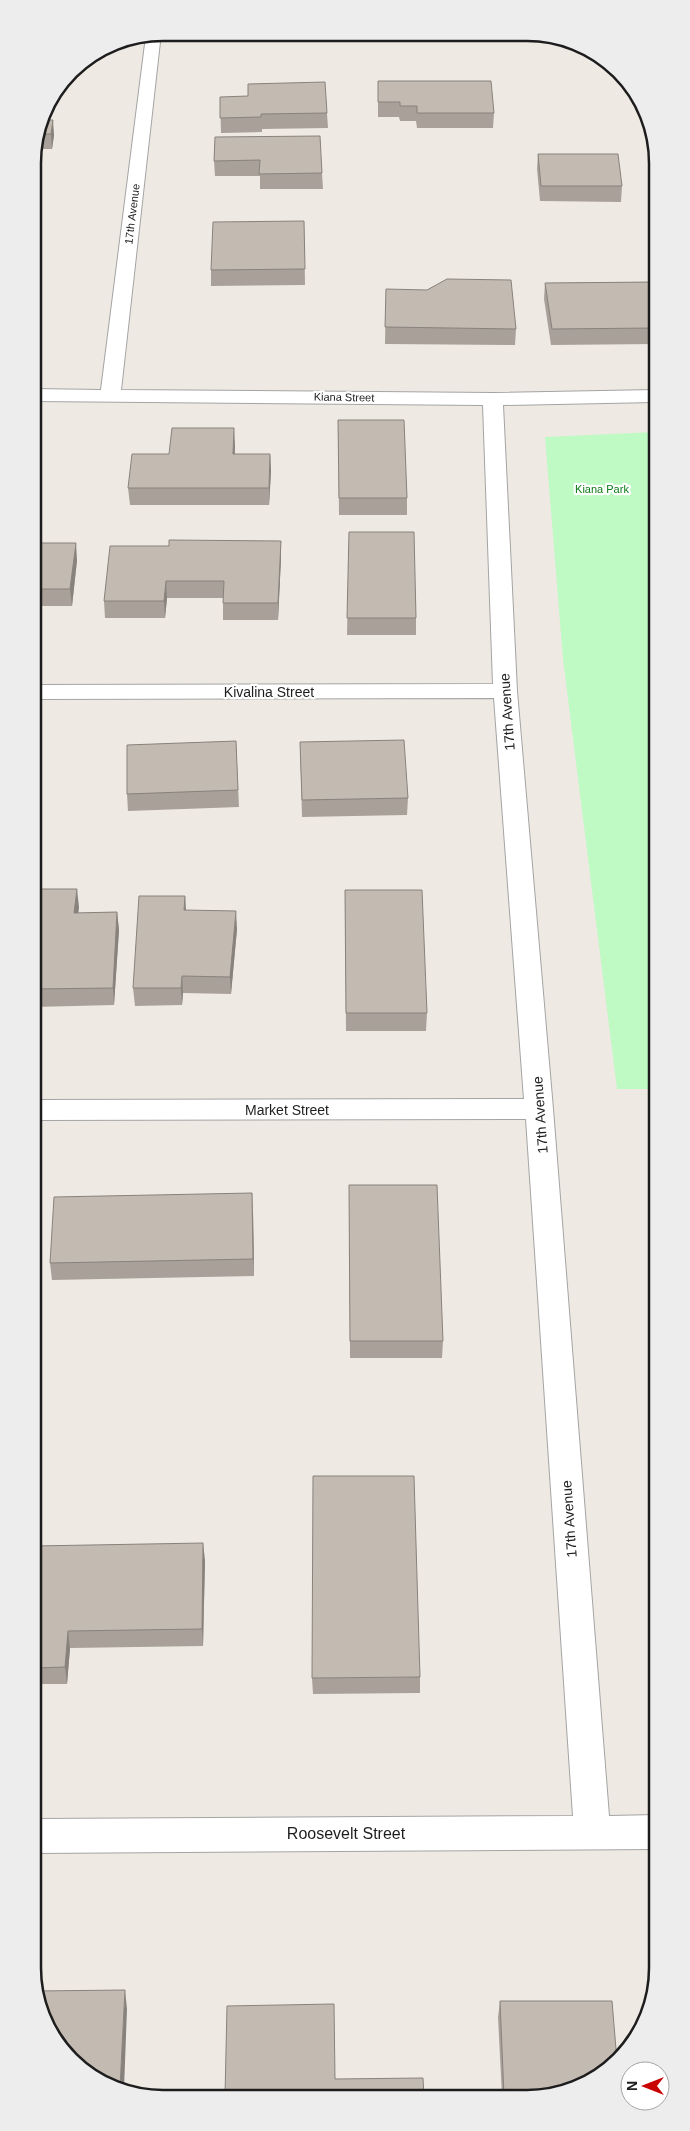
<svg xmlns="http://www.w3.org/2000/svg" width="690" height="2131" viewBox="0 0 690 2131" font-family="Helvetica,sans-serif">
  <rect width="100%" height="100%" fill="#eeeae3"/>
  <polygon fill="#bff9c4" points="655,432 656,1089 617,1089 563,659 545,437"/>
  <g fill="none" stroke-linecap="round" stroke-linejoin="round">
    <defs>
      <polygon id="street" points="161,33 121,390 493,393 655,390 655,402 503,405 517,691 553,1109 609,1816 657,1815 657,1849 35,1853 35,1819 573,1816 526,1119 34,1120 34,1100 524,1099 494,698 33,699 33,685 493,684 483,405 33,401 33,389 101,390 146,36"/>
    </defs>
    <use href="#street" stroke="#a4a4a4" stroke-width="2"/>
    <use href="#street" fill="#fff" fill-rule="evenodd"/>
  </g>
  <g fill="#a8a099">
    <polygon points="226,33 312,33 312,37 226,38"/>
    <polygon points="425,34 495,35 425,36"/>
    <polygon points="378,81 494,113 493,128 417,128 416,121 400,121 399,117 378,117"/>
    <polygon points="220,97 327,113 328,128 262,129 262,132 221,133"/>
    <polygon points="42,120 54,135 52,149 34,149"/>
    <polygon points="215,137 322,173 323,189 260,189 260,176 215,176 214,161"/>
    <polygon points="538,154 622,186 621,202 540,201 537,169"/>
    <polygon points="33,166 35,177 37,192 33,192"/>
    <polygon points="304,221 305,285 211,286 211,270"/>
    <polygon points="655,282 655,344 551,345 544,299 545,283"/>
    <polygon points="386,289 516,329 515,345 385,344"/>
    <polygon points="338,420 407,498 407,515 339,515"/>
    <polygon points="235,445 235,454 270,454 271,471 269,505 130,505 128,488 169,454"/>
    <polygon points="349,532 416,618 416,635 347,635"/>
    <polygon points="281,541 281,558 278,620 223,620 223,598 167,598 165,618 105,618 104,601 169,546"/>
    <polygon points="33,543 77,560 72,606 33,606"/>
    <polygon points="236,741 239,807 128,811 127,794"/>
    <polygon points="300,742 408,798 407,815 302,817"/>
    <polygon points="34,889 79,907 78,913 117,912 119,930 114,1005 34,1007"/>
    <polygon points="345,890 427,1013 426,1031 346,1031"/>
    <polygon points="185,896 186,910 237,929 231,994 183,993 182,1005 135,1006 133,988"/>
    <polygon points="349,1185 443,1341 442,1358 350,1358"/>
    <polygon points="253,1211 254,1276 52,1280 50,1263"/>
    <polygon points="34,1546 205,1560 203,1646 70,1648 67,1684 35,1684"/>
    <polygon points="420,1677 420,1693 313,1694 312,1678"/>
    <polygon points="500,2001 552,2096 502,2096 498,2017"/>
  </g>
  <g fill="#88827d">
    <polygon points="53,120 54,135 52,149 51,134"/>
    <polygon points="234,428 235,445 234,471 233,454"/>
    <polygon points="270,454 271,471 269,505 269,488"/>
    <polygon points="281,541 281,558 278,620 278,603"/>
    <polygon points="76,543 77,560 72,606 70,589"/>
    <polygon points="166,581 167,598 165,618 164,601"/>
    <polygon points="77,889 79,907 76,931 74,913"/>
    <polygon points="185,896 186,913 184,910"/>
    <polygon points="236,911 237,929 231,994 230,977"/>
    <polygon points="117,912 119,930 114,1005 113,988"/>
    <polygon points="182,976 183,993 182,1005 181,988"/>
    <polygon points="252,1193 253,1211 254,1276 253,1259"/>
    <polygon points="203,1543 205,1560 203,1646 202,1629"/>
    <polygon points="68,1631 70,1648 67,1684 65,1667"/>
    <polygon points="125,1990 127,2009 124,2089 120,2087"/>
  </g>
  <g fill="#c3bab2" stroke="#88827d">
    <polygon points="378,81 491,81 494,113 417,113 417,106 400,106 400,102 378,102"/>
    <polygon points="325,82 327,113 261,114 261,117 220,118 220,97 248,96 248,84"/>
    <polygon points="42,120 53,120 51,134 38,134"/>
    <polygon points="320,136 322,173 259,174 260,160 214,161 215,137"/>
    <polygon points="538,154 618,154 622,186 541,186"/>
    <polygon points="33,166 35,177 33,177"/>
    <polygon points="304,221 305,269 211,270 213,222"/>
    <polygon points="447,279 511,280 516,329 385,327 386,289 427,290"/>
    <polygon points="655,282 655,328 552,329 545,283"/>
    <polygon points="338,420 404,420 407,498 339,498"/>
    <polygon points="172,428 234,428 233,454 270,454 269,488 128,488 132,454 169,454"/>
    <polygon points="349,532 414,532 416,618 347,618"/>
    <polygon points="169,540 281,541 278,603 223,603 224,581 166,581 164,601 104,601 110,546 169,546"/>
    <polygon points="33,543 76,543 70,589 33,589"/>
    <polygon points="404,740 408,798 302,800 300,742"/>
    <polygon points="236,741 238,790 127,794 127,745"/>
    <polygon points="34,889 77,889 74,913 117,912 113,988 34,989"/>
    <polygon points="345,890 422,890 427,1013 346,1013"/>
    <polygon points="139,896 185,896 184,910 236,911 230,977 182,976 181,988 133,988"/>
    <polygon points="349,1185 437,1185 443,1341 350,1341"/>
    <polygon points="252,1193 253,1259 50,1263 54,1197"/>
    <polygon points="313,1476 414,1476 420,1677 312,1678"/>
    <polygon points="203,1543 202,1629 68,1631 65,1667 35,1668 34,1546"/>
    <polygon points="125,1990 120,2087 70,2060 35,1993 35,1991"/>
    <polygon points="500,2001 612,2001 617,2061 592,2081 552,2096 504,2096"/>
    <polygon points="334,2004 335,2079 423,2078 424,2096 225,2096 227,2006"/>
  </g>
  <g text-anchor="middle" dominant-baseline="central" stroke-width="4.5" stroke-linejoin="round" paint-order="stroke">
    <g font-size="11" fill="#1d1d1d" stroke="#fff">
      <text transform="translate(132 214) rotate(-83)">17th Avenue</text>
      <text transform="translate(344 397) rotate(1)">Kiana Street</text>
    </g>
    <g font-size="11" fill="#0c7a16" stroke="#fff">
      <text x="602" y="489">Kiana Park</text>
    </g>
    <g font-size="14" fill="#1d1d1d" stroke="#fff">
      <text x="269" y="692">Kivalina Street</text>
      <text transform="translate(507 712) rotate(-94)">17th Avenue</text>
      <text x="287" y="1110">Market Street</text>
      <text transform="translate(540 1115) rotate(-94)">17th Avenue</text>
      <text transform="translate(569 1519) rotate(-94)">17th Avenue</text>
    </g>
    <g font-size="16" fill="#1d1d1d" stroke="#fff">
      <text x="346" y="1833">Roosevelt Street</text>
    </g>
  </g>
  <path d="M0 0H690V2131H0ZM163 41H527A122 122 0 0 1 649 163V1968A122 122 0 0 1 527 2090H163A122 122 0 0 1 41 1968V163A122 122 0 0 1 163 41Z" fill="#ededed" fill-rule="evenodd"/>
  <path fill="none" stroke="#1d1d1d" stroke-width="2.5" d="M163 41H527A122 122 0 0 1 649 163V1968A122 122 0 0 1 527 2090H163A122 122 0 0 1 41 1968V163A122 122 0 0 1 163 41Z"/>
  <g transform="translate(645 2086) rotate(270)"><circle r="24" fill="#ffffff" stroke="#a5a5a5"/>
  <path d="M0-4L9 19L0 12L-9 19Z" fill="#c90301"/>
  <text y="-8" font-size="14" font-weight="bold" text-anchor="middle" fill="#1d1d1d">N</text>
  </g>
</svg>
